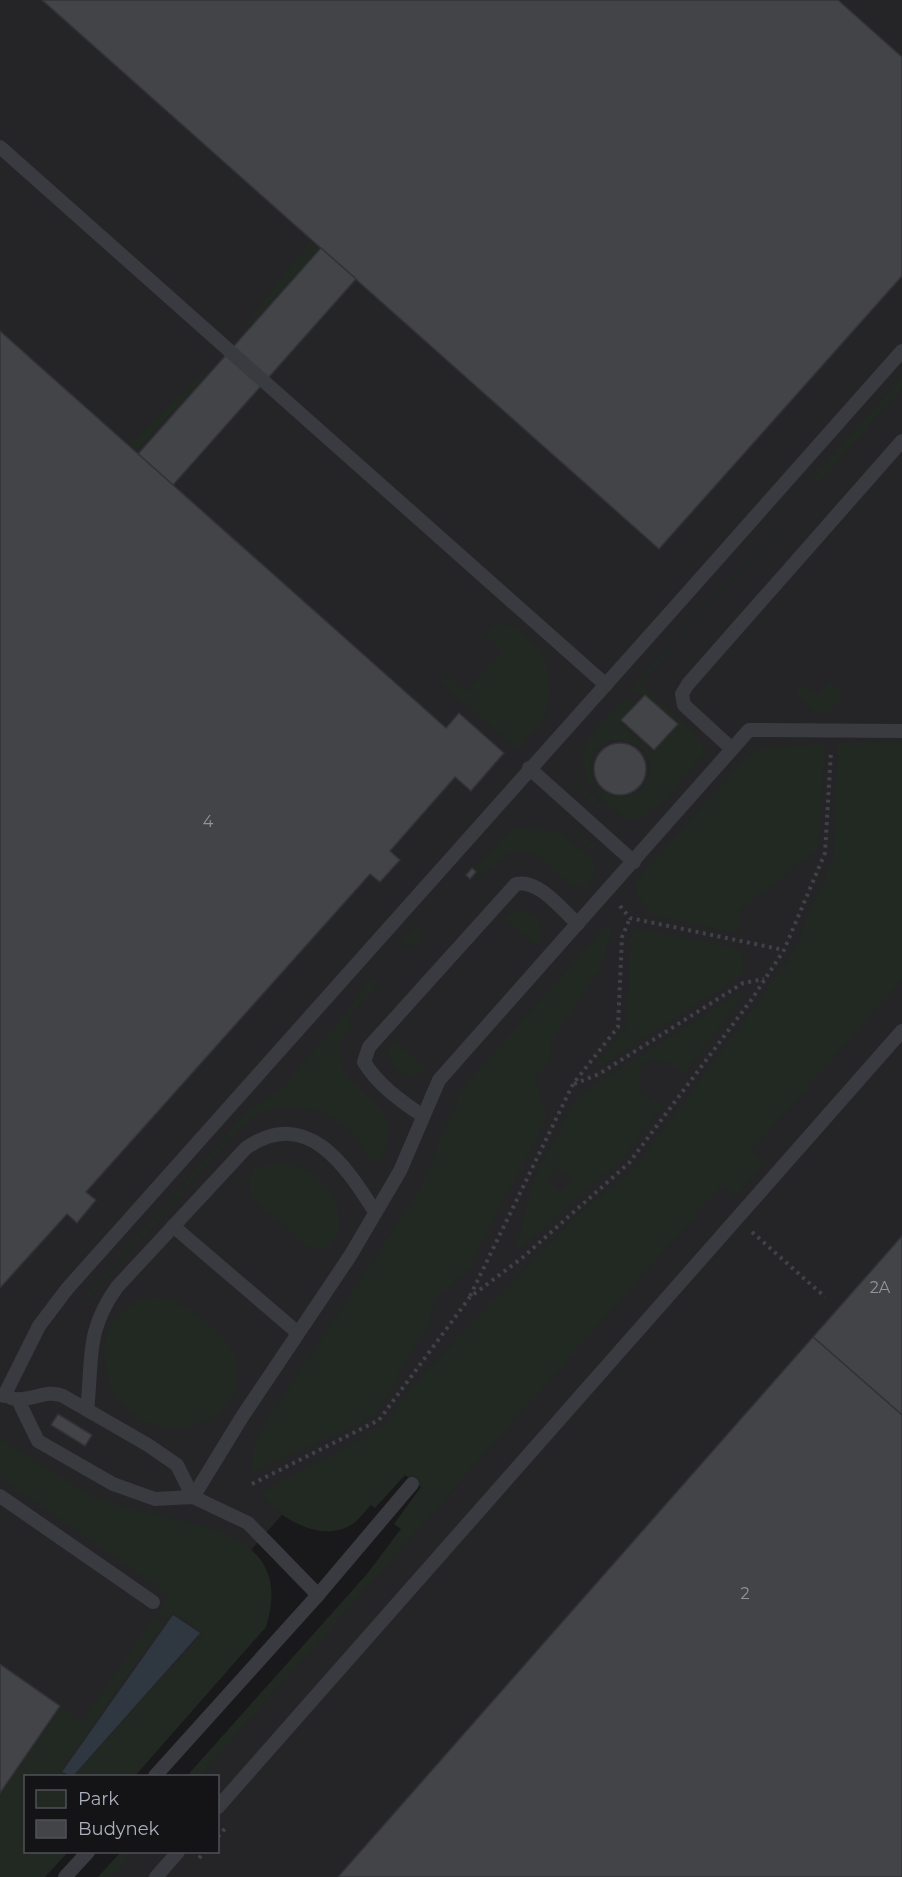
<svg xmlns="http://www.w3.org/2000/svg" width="902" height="1877" viewBox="0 0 902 1877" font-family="Montserrat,sans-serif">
  <rect width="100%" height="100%" fill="#19191b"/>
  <g fill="#252528">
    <polygon points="0,0 902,0 902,911 377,1501 314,1478 205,1603 237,1626 103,1776 26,1776 26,1852 0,1877"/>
    <polygon points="902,946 902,1877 98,1877 121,1852 218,1852 218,1776 187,1776 368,1573 401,1529"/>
  </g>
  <g fill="#212922" fill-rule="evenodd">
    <polygon points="310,241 319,249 248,327 245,325"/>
    <polygon points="205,371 207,373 137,451 129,444"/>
    <path d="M902 377V389L640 684 696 733 705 753C690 769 649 827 627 819 615 814 606 800 595 793L598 790 621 798 641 790C680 743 587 715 591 772 591 778 595 786 596 789 590 786 587 781 585 774 576 741 606 719 626 697L635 704 619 722 653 752 678 724 644 693 642 696 632 688 817 483 812 478Z"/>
    <path d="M504 624C543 637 562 683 542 719 536 730 526 739 518 749L440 682 447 675 467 691 502 651 483 634 495 625Z"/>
    <polygon points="830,681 845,695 826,714 814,712 797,695 800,682 816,696"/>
    <path d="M902 742V980L751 1151 764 1163 736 1197 722 1185 200 1776H187L368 1573 401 1529 394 1524 421 1487 405 1475 375 1508 371 1505C365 1511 360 1518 354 1523 323 1545 279 1519 260 1493L385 1426 404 1396 489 1305 577 1215 635 1168 790 959 833 858 838 743Z"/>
    <polygon points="825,744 818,850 739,911 739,934 651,915 635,891 638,887 634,883 746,757 767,747"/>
    <polygon points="574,760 581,784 601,806 598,809 578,787"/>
    <path d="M512 828 560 831 592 859 596 872 585 887C547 887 538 814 483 876L474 869Z"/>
    <path d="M577 832C591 845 605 853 603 873V865L596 853 575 835Z"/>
    <path d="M442 897 416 927 424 934 411 949 403 942 370 978 378 985 348 1019 353 1024C304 1085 405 1092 387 1144 384 1152 381 1159 374 1162L369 1160C363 1151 360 1141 352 1133 323 1102 275 1098 242 1125L87 1300 81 1301 245 1114 281 1089 344 1017 369 979Z"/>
    <path d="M514 911C533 911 542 921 541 940L536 946 504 918Z"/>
    <polygon points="605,927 612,929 600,970 551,1042 550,1061 535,1080 547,1118 469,1267 433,1301 428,1331 425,1330 396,1376 399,1378 374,1416 252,1473 253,1449 263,1427 420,1190 461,1090"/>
    <polygon points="631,928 741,949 744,974 598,1067 597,1063 627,1027"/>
    <path d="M740 992 743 995 684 1074C672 1063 662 1058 645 1061L640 1068V1091L646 1098 662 1105 624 1157 521 1248 516 1246 536 1174 577 1097ZM559 1167 573 1179 560 1192 547 1180Z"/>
    <path d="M394 1040 426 1069C417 1079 404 1078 394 1068L388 1053Z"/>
    <path d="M277 1163C291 1163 306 1167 317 1176 338 1192 348 1229 328 1248L313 1250 305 1245 251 1196 248 1183 254 1169Z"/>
    <path d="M158 1297C180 1301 212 1322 226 1340 249 1371 237 1408 203 1422 109 1460 59 1309 158 1297Z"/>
    <path d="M0 1439C34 1459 69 1486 107 1501 168 1525 300 1519 266 1627L135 1776H74L203 1633 173 1612 167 1620 158 1614 170 1596 0 1477Z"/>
    <polygon points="154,1618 163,1625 60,1772 67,1776 26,1776 26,1852 68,1852 45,1877 0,1877 0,1796 61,1708 82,1722"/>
    <polygon points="121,1852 134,1852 111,1877 98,1877"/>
  </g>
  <polygon fill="#2f3740" points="173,1615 200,1633 73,1776 62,1772"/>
  <g fill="#434448" stroke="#333337" stroke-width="1.5">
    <polygon points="42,0 838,0 902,57 902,276 659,549"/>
    <polygon points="321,248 356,279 173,485 138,454"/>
    <polygon points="0,331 446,728 459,713 504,753 471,791 455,777 390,851 400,860 380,882 370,874 86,1192 96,1200 77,1223 67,1214 0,1288"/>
    <polygon points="645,695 678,724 654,750 621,720"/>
    <circle cx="620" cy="769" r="26"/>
    <polygon points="472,868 476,872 470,879 466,875"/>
    <polygon points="902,1236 902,1415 813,1337"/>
    <polygon points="813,1337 902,1415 902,1877 338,1877"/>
    <polygon points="58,1414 92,1435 85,1446 51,1425"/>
    <polygon points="0,1664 60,1706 0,1793"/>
  </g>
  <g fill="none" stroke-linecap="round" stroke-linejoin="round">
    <g stroke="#404247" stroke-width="4" stroke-dasharray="3 4.5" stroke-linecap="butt">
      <polyline points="620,906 630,918 784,950"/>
      <polyline points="574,1084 599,1074 743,983 764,979"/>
      <polyline points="752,1232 825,1297"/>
      <polyline points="470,1296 573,1084 618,1027 622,937 630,918"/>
      <polyline points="252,1484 379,1420 470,1297 522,1258 629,1163 752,999 784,950 825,853 831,751"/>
      <polyline points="218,1837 227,1826"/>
      <polyline points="199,1858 205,1852"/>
    </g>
    <g stroke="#3a3b40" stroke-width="14">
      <polyline points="0,147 606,685"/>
      <polyline points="732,749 684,705 682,694 688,684 902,441"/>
      <polyline points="529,768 634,862"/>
      <path d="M423 1116C402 1102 378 1085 364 1062L369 1047 516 884C539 879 562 910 578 924"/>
      <polyline points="173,1226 298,1333"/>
      <path d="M4 1396 39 1326 67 1289C344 976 625 665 902 351"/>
      <path d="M11 1398C28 1404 46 1388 63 1396L148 1445 177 1465 193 1497"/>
      <polyline points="18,1400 38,1441 113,1484 155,1499 193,1497 248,1523 318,1595"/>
      <path d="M87 1410C93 1358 85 1332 117 1287L246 1148C307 1106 346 1166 375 1212"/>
      <polyline points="0,1496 153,1602"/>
      <polyline points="193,1497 242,1417 350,1256 400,1171 439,1080 749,730 902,731"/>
      <polyline points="155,1776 318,1595 412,1484"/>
      <polyline points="218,1807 902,1031"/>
      <polyline points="65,1877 88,1852"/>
      <polyline points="156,1877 178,1852"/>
    </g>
  </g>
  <g text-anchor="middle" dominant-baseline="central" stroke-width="5" stroke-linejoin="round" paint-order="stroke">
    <g font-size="16" fill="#91949e">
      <text x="208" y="821">4</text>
      <text x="880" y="1287">2A</text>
      <text x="745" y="1593">2</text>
    </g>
  </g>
  <rect x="24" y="1775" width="195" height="78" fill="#141416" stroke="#505258" stroke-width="1.5"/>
  <rect x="36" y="1790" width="30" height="18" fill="#212922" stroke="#505258" stroke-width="1.5"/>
  <text x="78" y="1805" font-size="18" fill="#abafbb">Park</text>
  <rect x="36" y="1820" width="30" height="18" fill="#434448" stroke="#505258" stroke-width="1.5"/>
  <text x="78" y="1835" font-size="18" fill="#abafbb">Budynek</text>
</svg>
